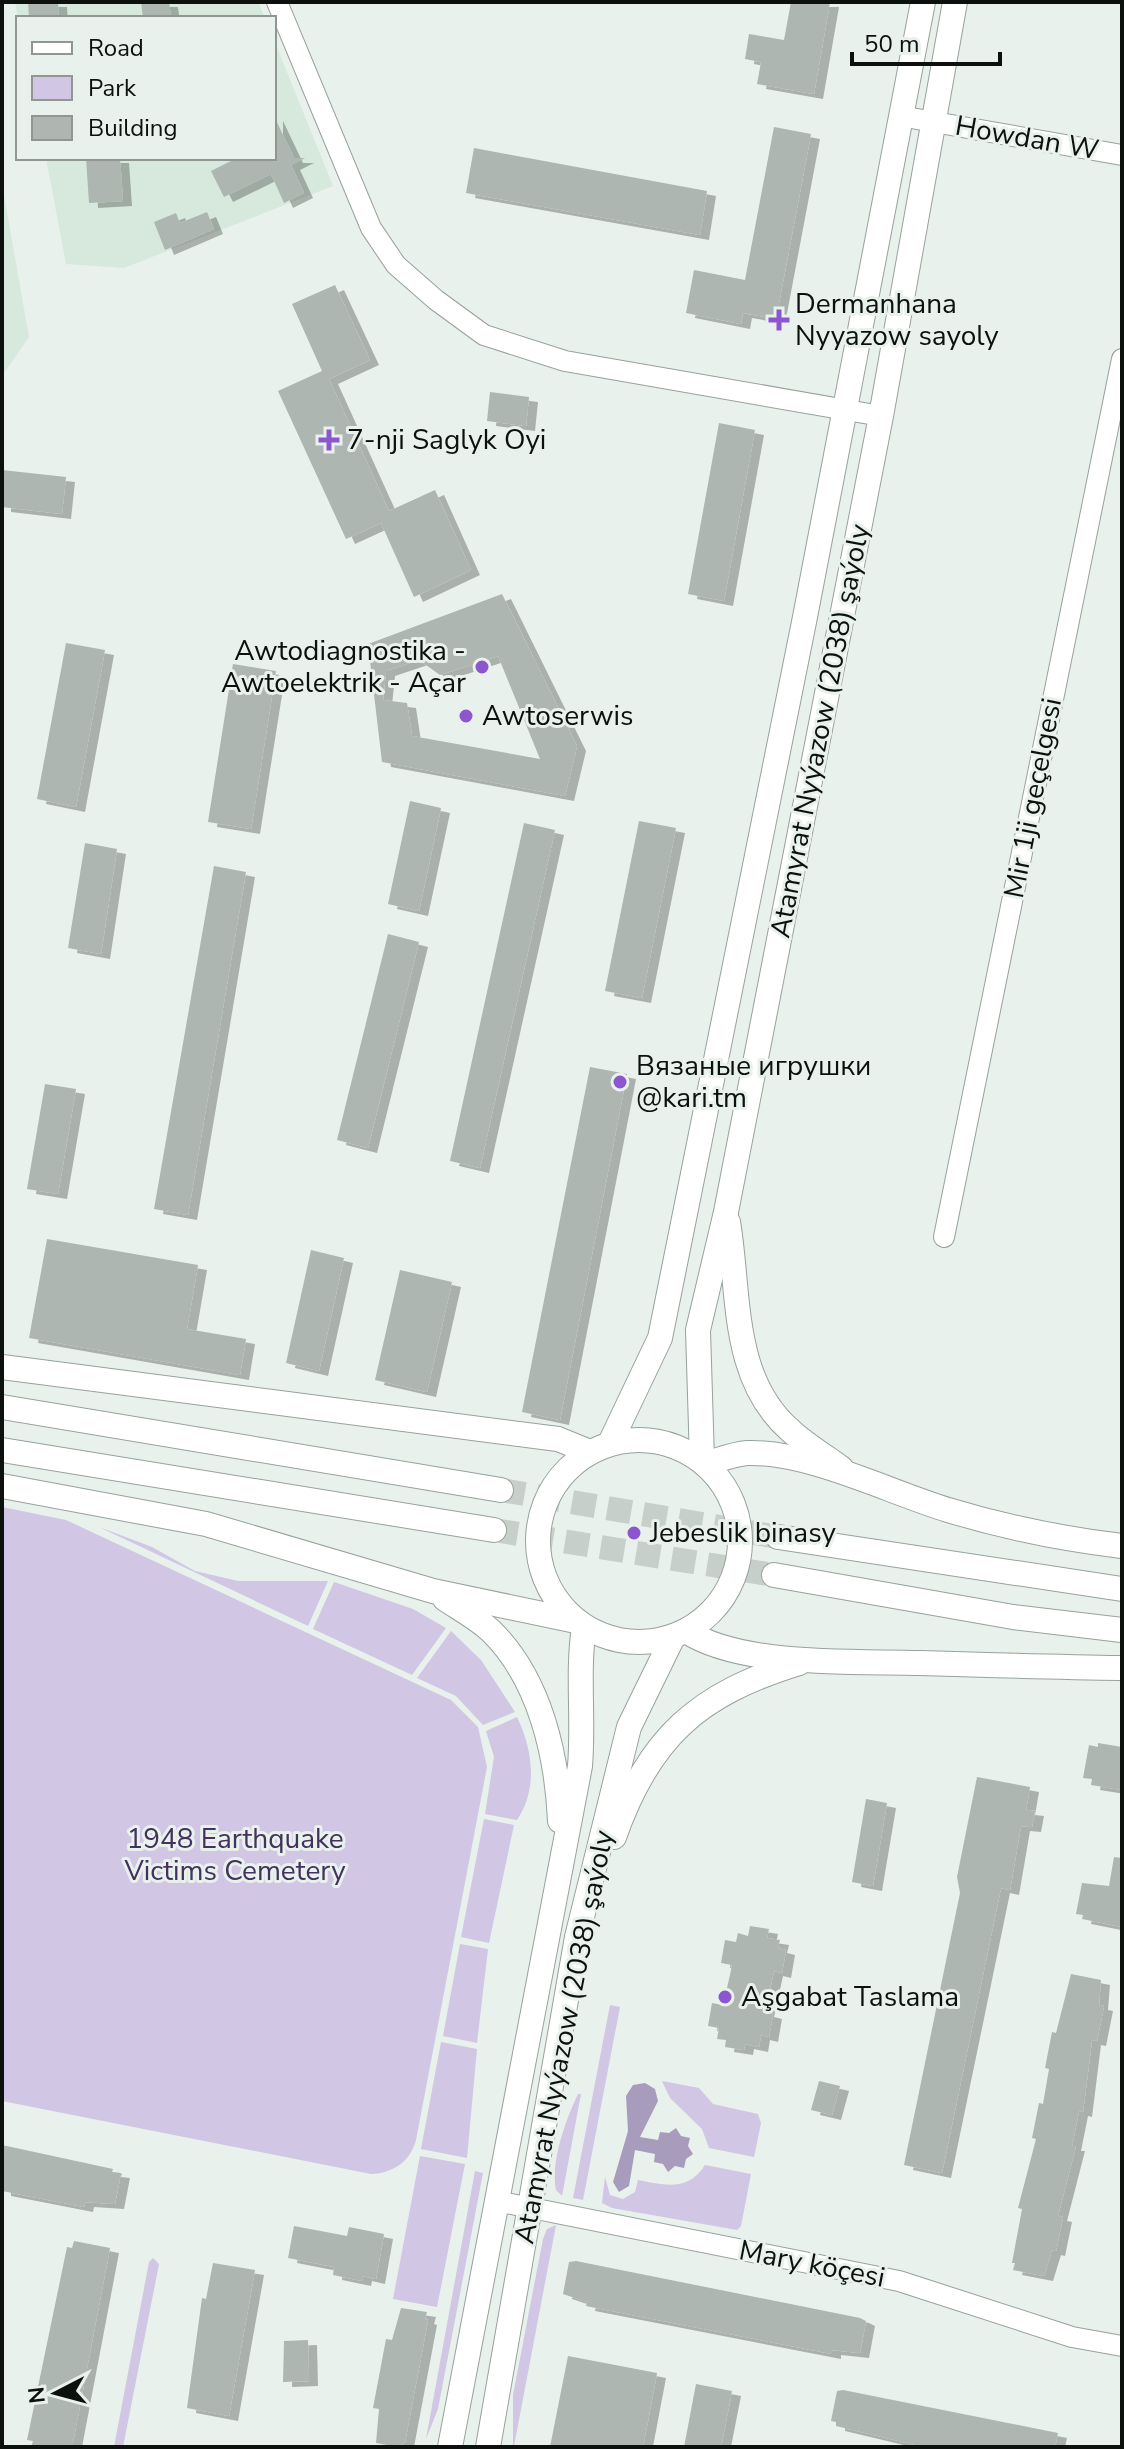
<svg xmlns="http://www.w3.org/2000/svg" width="1124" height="2449" viewBox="0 0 1124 2449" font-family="'Nunito Sans',sans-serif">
  <defs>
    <filter id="shadow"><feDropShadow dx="9" dy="5" stdDeviation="0" flood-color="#0004"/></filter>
  </defs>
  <rect width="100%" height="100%" fill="#e8f1eb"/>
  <g fill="#d7e8dd">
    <polygon points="15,2 258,2 265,18 18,18"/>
    <polygon points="274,40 333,186 124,268 66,264 46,158 274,158"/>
    <polygon points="2,184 29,337 2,376"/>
  </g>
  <g fill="#d1c6e4">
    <path d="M2 1507 66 1520 451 1700 478 1727 487 1767 416 2140C410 2162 393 2173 371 2174L2 2101Z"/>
    <polygon points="99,1527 152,1547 195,1571 238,1581 328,1581 308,1626"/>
    <polygon points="334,1582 413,1609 446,1628 412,1675 313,1629"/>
    <polygon points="451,1631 481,1660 515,1712 483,1725 456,1696 417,1678"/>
    <path d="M517 1717C533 1750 538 1789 517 1820L485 1814 494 1757 486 1731Z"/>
    <polygon points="484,1819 514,1825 489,1943 461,1937"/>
    <polygon points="460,1944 488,1949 477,2043 443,2036"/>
    <polygon points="610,2005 620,2007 583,2200 573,2198"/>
    <polygon points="441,2042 477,2049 467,2158 421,2149"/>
    <polygon points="662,2081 699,2088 713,2104 758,2114 761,2123 754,2157 709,2148 702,2129 670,2098"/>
    <path d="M578 2094H581L562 2196 556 2190C550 2162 566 2119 578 2094Z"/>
    <polygon points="420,2156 465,2164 437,2307 393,2299"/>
    <path d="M705 2165 751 2174 741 2226 737 2230 612 2208 602 2203 605 2177 610 2195 623 2199 635 2192 638 2180C665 2185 688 2192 705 2165Z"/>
    <polygon points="475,2171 483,2173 438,2409 426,2439"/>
    <polygon points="556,2225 514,2446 513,2446 513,2395 543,2239 547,2229"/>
    <polygon points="153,2258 159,2264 123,2447 114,2447 149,2262"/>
  </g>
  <polygon fill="#a89cbd" points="645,2083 655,2089 658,2101 640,2137 658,2140 660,2132 669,2133 676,2128 681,2136 690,2138 688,2146 693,2154 686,2159 684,2168 675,2166 668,2172 663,2164 654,2162 655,2154 635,2150 629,2186 619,2192 613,2182 628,2131 626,2096 633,2085"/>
  <g fill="#adb6b0" fill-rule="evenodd" filter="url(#shadow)">
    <polygon points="28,2 58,2 59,18 29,18"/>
    <polygon points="141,2 169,2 171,18 143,18"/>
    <polygon points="791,2 830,2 814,94 757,84 761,62 745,59 749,34 784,40"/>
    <polygon points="274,116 294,158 305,158 291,165 304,193 284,203 271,174 224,197 211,171 237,158 274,158"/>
    <polygon points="774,127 811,134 776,319 743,313 741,324 686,313 694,270 745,280"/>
    <polygon points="474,148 707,191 700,235 466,193"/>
    <polygon points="86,158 120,158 123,201 89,203"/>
    <polygon points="207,212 214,229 165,250 154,222 176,213 180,223"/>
    <polygon points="335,285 370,360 329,379 389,511 435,490 471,570 414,597 381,523 346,539 278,391 322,371 292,304"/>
    <polygon points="490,392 529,397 526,426 487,421"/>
    <polygon points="719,423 755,430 724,601 688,594"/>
    <polygon points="2,470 66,477 62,514 2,507"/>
    <path d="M502 594 577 746 565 796 382 762 368 644ZM498 656 540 759 412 736 407 703 383 700 386 671 419 660 440 675Z"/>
    <polygon points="66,643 105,650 76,807 37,799"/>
    <polygon points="233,664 276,671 251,829 208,822"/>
    <polygon points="410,801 441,808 419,911 388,904"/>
    <polygon points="639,821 676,828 642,998 605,991"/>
    <polygon points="524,823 555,830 480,1168 450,1161"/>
    <polygon points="85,843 117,849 101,954 68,948"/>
    <polygon points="214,866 246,872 188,1215 154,1209"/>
    <polygon points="388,934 419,942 368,1148 337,1140"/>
    <polygon points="590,1067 627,1074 560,1420 522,1412"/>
    <polygon points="45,1084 76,1089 58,1194 27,1189"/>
    <polygon points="47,1239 198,1265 187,1329 246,1339 240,1375 29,1338"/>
    <polygon points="311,1250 344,1258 319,1371 286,1363"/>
    <polygon points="400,1270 452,1282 427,1392 375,1380"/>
    <polygon points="1098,1743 1122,1747 1122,1790 1091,1785 1092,1779 1083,1778 1089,1745 1098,1747"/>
    <polygon points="977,1777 1030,1787 1026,1810 1035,1811 1032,1827 1021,1826 1010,1890 1001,1888 942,2173 904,2165 960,1893 957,1877"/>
    <polygon points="866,1799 887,1803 873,1886 852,1882"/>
    <polygon points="1114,1857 1122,1858 1122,1927 1082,1919 1083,1915 1076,1914 1082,1883 1109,1886"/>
    <polygon points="750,1926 769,1929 767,1938 780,1940 778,1948 786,1950 782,1973 774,1971 765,2012 773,2014 769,2037 761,2035 759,2047 745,2044 744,2050 725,2047 726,2040 717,2039 719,2028 708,2026 712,2003 723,2005 730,1975 732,1965 721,1963 725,1940 736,1942 738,1933 748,1936"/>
    <polygon points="1071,1974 1101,1980 1099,2005 1104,2006 1097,2041 1092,2040 1083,2112 1079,2111 1072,2146 1076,2146 1058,2216 1063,2217 1056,2251 1052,2250 1044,2276 1013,2270 1015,2263 1012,2263 1022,2209 1018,2208 1036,2139 1032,2138 1039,2103 1043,2104 1049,2069 1045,2068 1052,2032 1056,2033"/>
    <polygon points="819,2081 840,2086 832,2115 811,2110"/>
    <polygon points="2,2145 113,2169 112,2172 121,2173 115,2204 85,2202 84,2207 2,2191"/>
    <polygon points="294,2226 347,2236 349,2227 384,2234 376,2279 363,2276 362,2281 333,2275 334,2267 288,2258"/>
    <polygon points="74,2241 110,2248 73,2442 70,2447 31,2447 33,2441 27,2440 67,2247 72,2248"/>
    <polygon points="576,2261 860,2318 866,2321 860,2353 832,2350 832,2354 586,2306 587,2302 563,2294 569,2262"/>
    <polygon points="213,2263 255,2270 229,2416 187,2408 202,2298 206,2299"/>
    <polygon points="401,2308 427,2312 425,2319 428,2320 405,2442 398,2447 376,2443 379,2409 373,2408 386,2339 392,2340"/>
    <polygon points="308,2340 309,2381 283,2382 284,2341"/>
    <polygon points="568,2356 657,2373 643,2447 550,2447"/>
    <polygon points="696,2384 732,2391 721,2447 684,2447"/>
    <polygon points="843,2390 1058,2433 1055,2447 924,2447 836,2426 836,2422 831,2421 837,2391"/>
  </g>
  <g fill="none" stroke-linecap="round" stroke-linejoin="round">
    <g stroke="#c7cfca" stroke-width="24" stroke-dasharray="24 12" stroke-linecap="butt">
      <polyline points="501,1490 778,1537"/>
      <polyline points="494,1530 774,1575"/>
    </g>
    <defs>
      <g id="minor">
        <polyline points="277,2 371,228 396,265 436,300 484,335 565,361 881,416"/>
        <polyline points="900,116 1122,155"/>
        <polyline points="944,1237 1122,359"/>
        <polyline points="496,2201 899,2281 1072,2337 1122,2346"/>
      </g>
      <g id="major">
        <path d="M728 1222C740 1292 730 1379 791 1431 806 1445 825 1456 841 1468"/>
        <polyline points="2,1367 558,1439 590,1452"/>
        <polyline points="2,1407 501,1490"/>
        <circle cx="639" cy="1541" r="101"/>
        <polyline points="611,1441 660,1338 805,617 923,2"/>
        <polyline points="2,1450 494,1530"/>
        <polyline points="702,1460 698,1330 726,1212 881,416 955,2"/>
        <path d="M705 1464C719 1460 733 1454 747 1453 808 1451 889 1492 948 1510 1004 1527 1063 1539 1122 1546"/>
        <polyline points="2,1486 206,1524 433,1591 576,1621"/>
        <polyline points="778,1537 1122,1589"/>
        <polyline points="774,1575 1013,1617 1122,1630"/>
        <path d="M445 1599C460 1609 477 1618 491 1631 540 1679 557 1755 560 1821"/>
        <path d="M686 1631C741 1667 853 1661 920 1663 987 1665 1055 1667 1122 1668"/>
        <path d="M614 1837C649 1737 698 1694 799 1663"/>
        <path d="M450 2447 580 1766C584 1719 577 1673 584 1627"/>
        <polyline points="488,2447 577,1937 629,1727 673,1637"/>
      </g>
    </defs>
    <use href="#minor" stroke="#98a19b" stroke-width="22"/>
    <use href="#major" stroke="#98a19b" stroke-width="26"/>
    <use href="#minor" stroke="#fff" stroke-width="20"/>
    <use href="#major" stroke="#fff" stroke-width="24"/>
  </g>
  <g fill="#8d56ce" stroke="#e8f1eb" stroke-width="3">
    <path d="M775 308h8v8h8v8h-8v8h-8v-8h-8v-8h8z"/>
    <path d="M325 428h8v8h8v8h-8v8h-8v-8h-8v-8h8z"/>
    <circle cx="482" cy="667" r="8"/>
    <circle cx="466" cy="716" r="8"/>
    <circle cx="620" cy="1082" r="8"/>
    <circle cx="634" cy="1533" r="8"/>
    <circle cx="725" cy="1997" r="8"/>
  </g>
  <g text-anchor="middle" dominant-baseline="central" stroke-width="6" stroke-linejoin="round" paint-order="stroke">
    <g font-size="28" fill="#0d110e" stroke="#e8f1eb">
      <text transform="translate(1027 138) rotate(10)">Howdan W</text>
      <text transform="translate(820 731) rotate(-79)">Atamyrat Nyýazow (2038) şaýoly</text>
      <text transform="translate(1033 798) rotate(-79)">Mir 1ji geçelgesi</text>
      <text transform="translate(564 2037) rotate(-79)">Atamyrat Nyýazow (2038) şaýoly</text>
      <text transform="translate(812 2264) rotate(11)">Mary köçesi</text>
    </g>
    <g font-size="28" fill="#0d110e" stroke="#e8f1eb" text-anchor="start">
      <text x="795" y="304">Dermanhana<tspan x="795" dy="32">Nyyazow sayoly</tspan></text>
      <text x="347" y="440">7-nji Saglyk Oyi</text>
      <text x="466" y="651" text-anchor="end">Awtodiagnostika -<tspan x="466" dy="32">Awtoelektrik - Açar</tspan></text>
      <text x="482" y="716">Awtoserwis</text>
      <text x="636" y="1066">Вязаные игрушки<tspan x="636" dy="32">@kari.tm</tspan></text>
      <text x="650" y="1533">Jebeslik binasy</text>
      <text x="741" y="1997">Aşgabat Taslama</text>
    </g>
    <g font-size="28" fill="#44315e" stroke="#e8f1eb">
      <text x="235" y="1839">1948 Earthquake<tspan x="235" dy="32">Victims Cemetery</tspan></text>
    </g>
  </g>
  <rect width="1124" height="2449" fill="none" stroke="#0d110e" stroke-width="8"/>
  <rect x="16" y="16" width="260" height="144" fill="#e8f1eb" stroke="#909793" stroke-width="2"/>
  <rect x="32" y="42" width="40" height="12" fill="#ffffff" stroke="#909793" stroke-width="2"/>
  <text x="88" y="56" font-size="24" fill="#0d110e">Road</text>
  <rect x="32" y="76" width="40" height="24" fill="#d1c6e4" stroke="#909793" stroke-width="2"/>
  <text x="88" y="96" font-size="24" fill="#0d110e">Park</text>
  <rect x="32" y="116" width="40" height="24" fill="#adb6b0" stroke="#909793" stroke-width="2"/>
  <text x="88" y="136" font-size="24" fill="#0d110e">Building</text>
  <g transform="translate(56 2393) rotate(264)" stroke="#e8f1eb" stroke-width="6" paint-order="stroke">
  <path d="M0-6L14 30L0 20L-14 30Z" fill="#0d110e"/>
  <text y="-12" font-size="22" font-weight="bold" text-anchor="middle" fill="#0d110e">N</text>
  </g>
  <path d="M852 52v12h148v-12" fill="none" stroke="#0d110e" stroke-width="4"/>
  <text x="864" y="52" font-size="24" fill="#0d110e" stroke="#e8f1eb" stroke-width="6" paint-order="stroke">50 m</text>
</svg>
